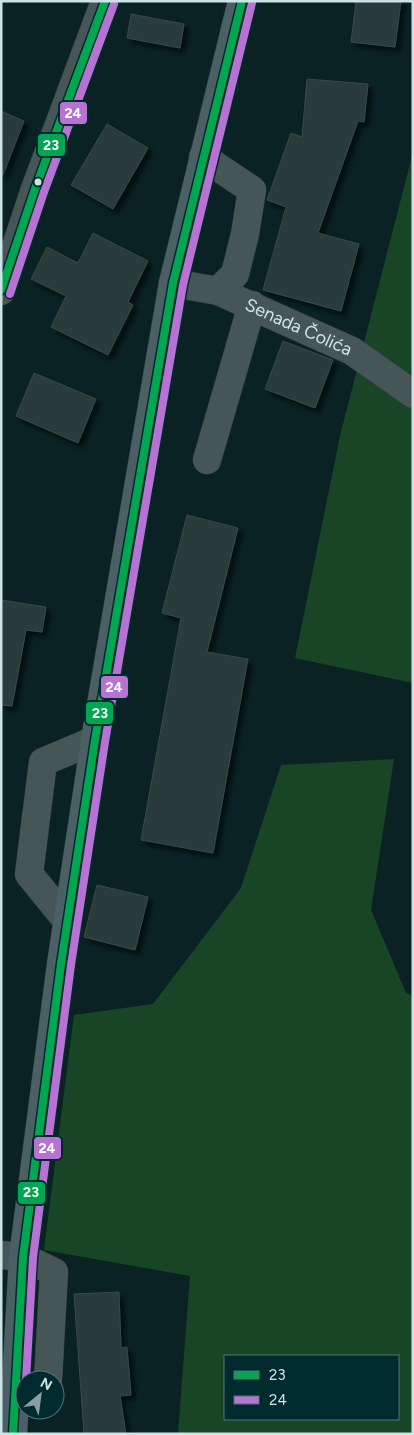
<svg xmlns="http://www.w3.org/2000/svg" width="414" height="1435" viewBox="0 0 414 1435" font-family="Figtree,sans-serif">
  <defs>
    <filter id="shadow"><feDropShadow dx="4.5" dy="4.5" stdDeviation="2.5" flood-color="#0009"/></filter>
  </defs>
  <rect width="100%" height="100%" fill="#0a2224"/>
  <g fill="#194527" fill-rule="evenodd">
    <polygon points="413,152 413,683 295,658 340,436"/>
    <path d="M394 759 371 910 406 993 413 996V1434H178L190 1276 44 1250 74 1015 153 1004 241 888 281 765ZM225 1356H398V1419H225Z"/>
  </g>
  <g fill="#293b3a" stroke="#374a48" filter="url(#shadow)">
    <polygon points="356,1 401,1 395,47 351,42"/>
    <polygon points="131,14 184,24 180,48 127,38"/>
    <polygon points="307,79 368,84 364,122 358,121 318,233 359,244 341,311 263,290 286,207 267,200 291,133 302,137"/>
    <polygon points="1,111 24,121 3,175 1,175"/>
    <polygon points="107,124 148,148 113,209 71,185"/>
    <polygon points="93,233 148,261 128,302 133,305 108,355 51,327 66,296 31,279 47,247 78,263"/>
    <polygon points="283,341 333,360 315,408 265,389"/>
    <polygon points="34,373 96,399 78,443 16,416"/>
    <polygon points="187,515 238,528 207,652 248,659 213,853 141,840 181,618 162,613"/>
    <polygon points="1,600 46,607 42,632 26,630 12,706 1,705"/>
    <polygon points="97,885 148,897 135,950 84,937"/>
    <polygon points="119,1292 121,1348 127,1347 131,1395 120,1396 126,1434 84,1434 74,1294"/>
  </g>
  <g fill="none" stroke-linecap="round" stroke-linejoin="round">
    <defs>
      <g id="minor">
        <polyline points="203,157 252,190 245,234 235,274 218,291"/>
        <path id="s1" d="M173 283 218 291 352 351 413 394"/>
        <polyline points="1,291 35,189 105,1"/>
        <polyline points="207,460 252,305"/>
        <polyline points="68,922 29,874 43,762 95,740"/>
        <polyline points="1,1255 23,1257 54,1272 48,1380"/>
      </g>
      <polyline id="major" points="13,1434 23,1257 61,964 95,740 173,283 242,1"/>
    </defs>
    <use href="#minor" stroke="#2c3b3c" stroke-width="29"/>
    <use href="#major" stroke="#2c3b3c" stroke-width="29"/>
    <use href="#minor" stroke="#465657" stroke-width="28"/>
    <use href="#major" stroke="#4b6064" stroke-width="28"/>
    <defs>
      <g id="bus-1">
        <polyline points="1,290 35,189 105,1"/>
        <polyline points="13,1434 23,1257 61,964 95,740 173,283 242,1"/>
      </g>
      <g id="bus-2">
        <polyline points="10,294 44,192 114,4"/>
        <polyline points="26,1380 33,1258 71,965 105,742 183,285 252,3"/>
      </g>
    </defs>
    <use href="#bus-1" stroke="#002b2e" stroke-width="11"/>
    <use href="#bus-2" stroke="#002b2e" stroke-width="11"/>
    <use href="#bus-1" stroke="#00a651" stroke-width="8"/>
    <use href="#bus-2" stroke="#b673d3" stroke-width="8"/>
  </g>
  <circle fill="#cee3e5" stroke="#002b2e" stroke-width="2" cx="38" cy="182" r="4.5"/>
  <g text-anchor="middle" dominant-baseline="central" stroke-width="4.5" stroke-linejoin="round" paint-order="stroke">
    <g font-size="18" fill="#cee3e5" stroke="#002b2e">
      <text stroke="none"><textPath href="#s1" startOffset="134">Senada Čolića</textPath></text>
    </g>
  </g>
  <g stroke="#002b2e" stroke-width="2">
    <rect x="59" y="101" width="29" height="24" rx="5" fill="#b673d3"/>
    <rect x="37" y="133" width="29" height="24" rx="5" fill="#00a651"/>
    <rect x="100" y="675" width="29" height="24" rx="5" fill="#b673d3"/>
    <rect x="85" y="701" width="29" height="24" rx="5" fill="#00a651"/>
    <rect x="33" y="1136" width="29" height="24" rx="5" fill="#b673d3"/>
    <rect x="17" y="1181" width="29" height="24" rx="5" fill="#00a651"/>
  </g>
  <g font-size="14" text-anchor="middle" font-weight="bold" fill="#fff">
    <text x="73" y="118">24</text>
    <text x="51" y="150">23</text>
    <text x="114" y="692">24</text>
    <text x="100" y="718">23</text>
    <text x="47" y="1153">24</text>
    <text x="31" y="1197">23</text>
  </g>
  <rect width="414" height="1435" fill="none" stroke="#cee3e5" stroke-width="5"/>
  <rect x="224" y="1355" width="175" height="65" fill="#002b2e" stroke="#527577"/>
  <rect x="234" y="1371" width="25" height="8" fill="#00a651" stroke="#527577"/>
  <text x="269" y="1380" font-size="15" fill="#cee3e5">23</text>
  <rect x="234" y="1396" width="25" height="8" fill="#b673d3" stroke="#527577"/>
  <text x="269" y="1405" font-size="15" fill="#cee3e5">24</text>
  <g transform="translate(40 1395) rotate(29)"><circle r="24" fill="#002b2e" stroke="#527577"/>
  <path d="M0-4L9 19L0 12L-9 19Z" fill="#899fa1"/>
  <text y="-8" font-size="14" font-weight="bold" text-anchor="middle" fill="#cee3e5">N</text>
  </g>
</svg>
